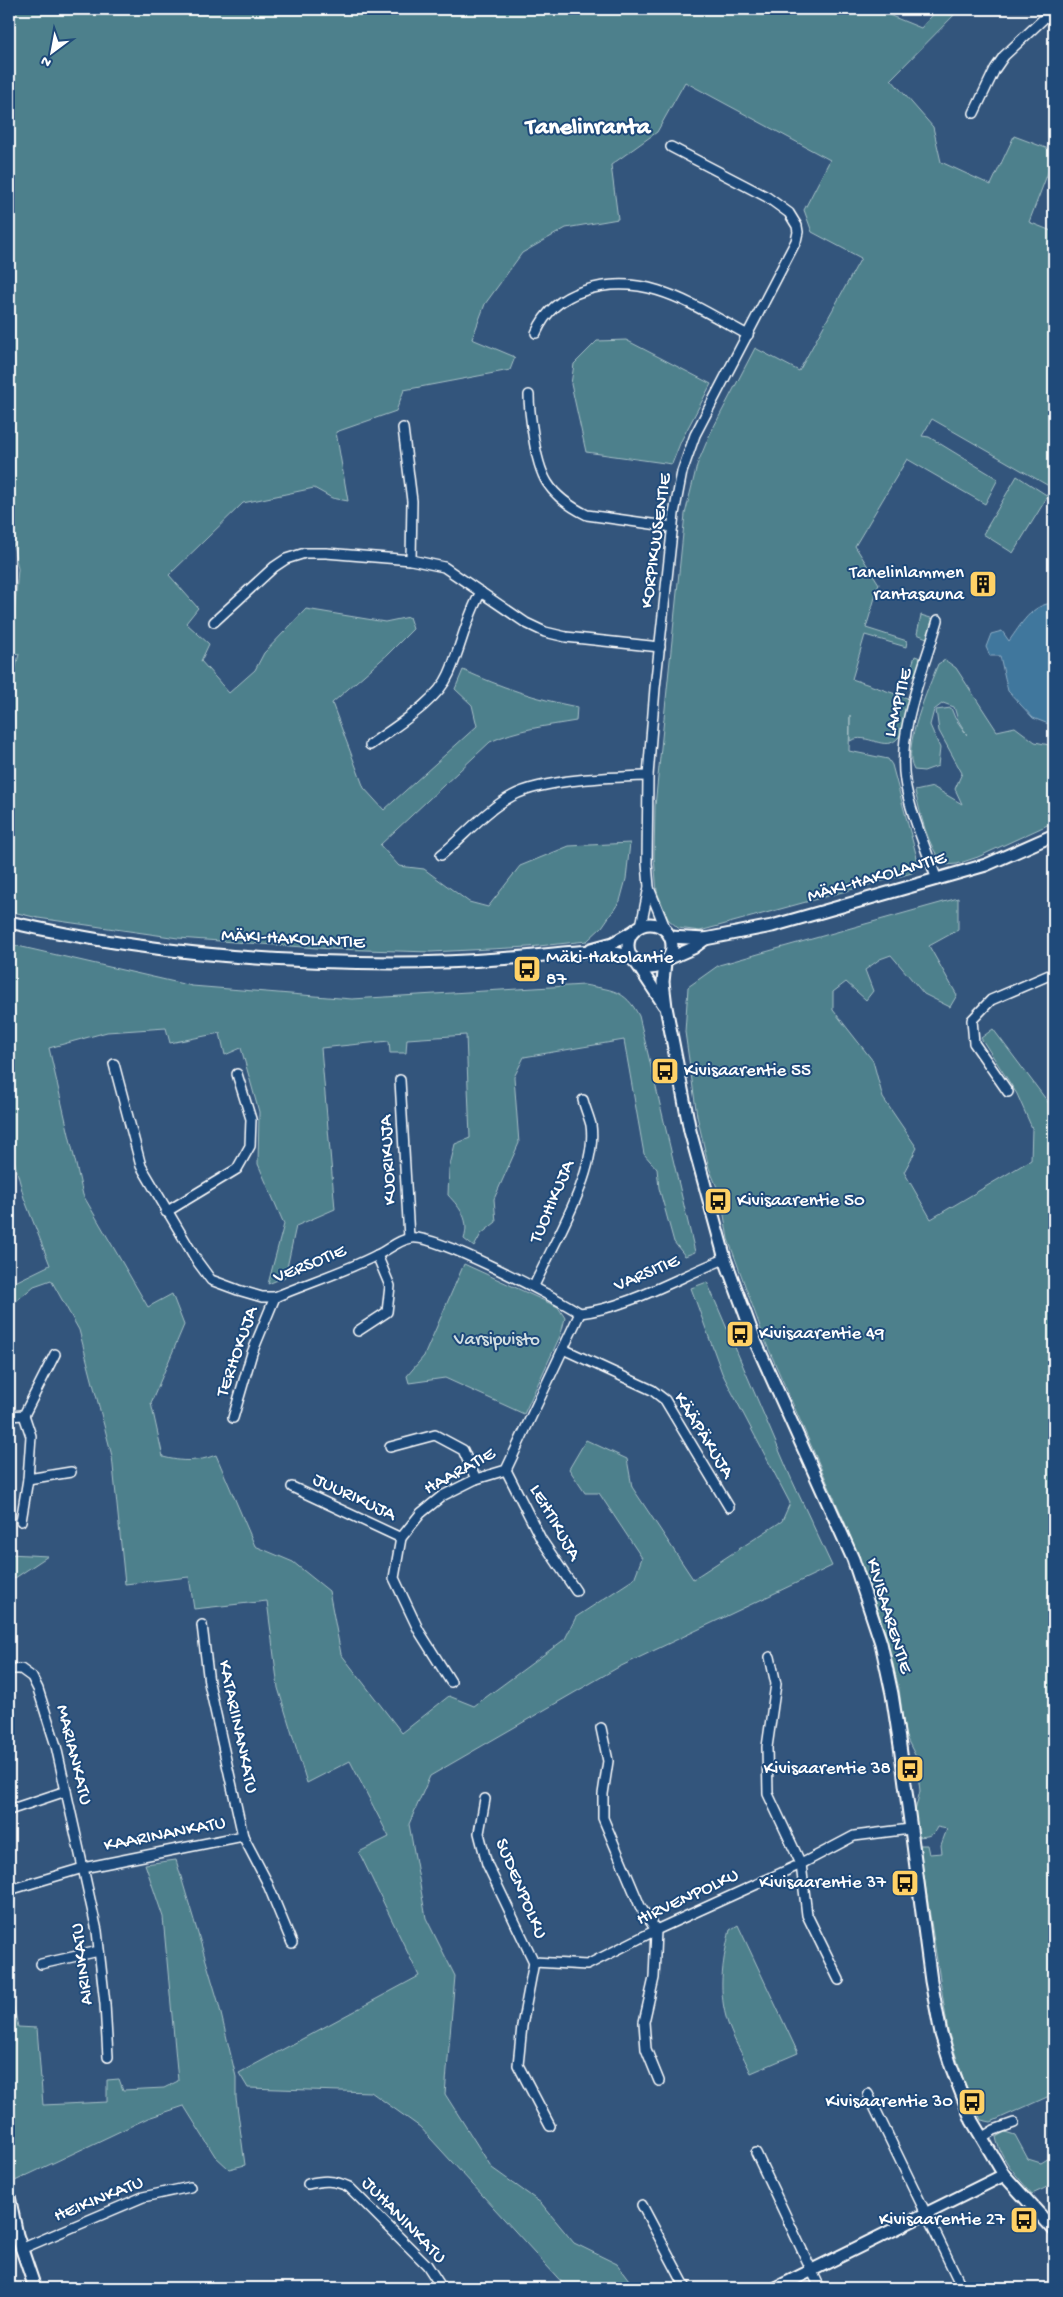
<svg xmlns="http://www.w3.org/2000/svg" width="1063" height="2297" viewBox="0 0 1063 2297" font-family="'Gochi Hand',sans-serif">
  <rect width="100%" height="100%" fill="#33557c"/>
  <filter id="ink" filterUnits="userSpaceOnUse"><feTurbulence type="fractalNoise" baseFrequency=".02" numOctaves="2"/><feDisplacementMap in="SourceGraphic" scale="10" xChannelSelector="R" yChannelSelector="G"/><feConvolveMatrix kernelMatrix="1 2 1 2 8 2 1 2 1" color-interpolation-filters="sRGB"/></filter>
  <g filter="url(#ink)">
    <g fill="#4e808c" stroke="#a6c0c6">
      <path d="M9 9H874L921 28 938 9H960L891 79 933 127 941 162 991 185 1014 136 1054 151V157L1029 222 1054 232V489L932 419 922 436 929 437 998 479 985 504 907 459 855 546 879 584 866 628 907 641 906 647 865 635 852 679 910 699C907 707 903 732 899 737 885 754 867 731 850 741V715L849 751 888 759 892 765 919 865 912 873 700 931 678 928 668 919 657 892 654 858 655 806 685 514 697 465 710 434 755 348 799 371 861 258 812 232 804 210 830 160 685 82 657 132 611 165 618 219 566 228 522 253 485 304 472 339 515 357 510 370 404 390 396 411 336 432 348 501 332 498 314 488 243 503 169 575 198 608 186 623 209 644 201 661 229 693 255 670 264 653 306 609 385 622 409 617 413 629 388 654 332 703 364 788 384 810 477 726 472 705 455 689 463 670C501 687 536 699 577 707L576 721C547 726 517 729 490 742L380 845 399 866 424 869 469 902 488 907 520 866 569 846 630 843 626 879 620 901 602 927 587 941 529 947 431 952 331 949 178 938 38 918 9 911V697L19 654 9 652V617L14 616 18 569 9 523Z"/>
      <polygon points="626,340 711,384 681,441 672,464 586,452 571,384 574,364 597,341"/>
      <polygon points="1017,476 1048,496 1013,553 983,534"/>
      <polygon points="921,615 934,619 929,639 917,634"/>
      <polygon points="915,656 923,659 917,678 909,674"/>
      <path d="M945 660 956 668 997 731 1015 727 1035 742 1054 746V822L978 857 957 864 944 865C927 845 921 816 915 791L933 787 962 804 955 789 962 773 939 731 936 710 951 708 955 718 967 735 958 720 954 707 943 703 934 710 930 725 940 748 938 766 924 771 914 770C901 749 929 687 938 664Z"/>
      <path d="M958 898V930L929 946 957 995 950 1007 924 994 891 955 880 959 865 970 873 991 866 1000 846 982 833 992V1010L873 1061 883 1098 917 1148 904 1172 931 1219 1031 1160 1032 1128 1017 1094 981 1038 993 1029 1054 1110V2094L991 2122 981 2120 964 2081 948 2031 919 1845H927L929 1854 942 1853 941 1845 947 1829 937 1827C933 1837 927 1836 918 1837L915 1811 920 1791 916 1757 905 1735 899 1689 885 1631 846 1525 766 1343 728 1239 721 1197 709 1168 697 1116 685 1032 688 987 719 965Z"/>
      <path d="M9 944 192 986 352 999 584 985C611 990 625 989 639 1016L695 1252 685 1256 674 1242 659 1188 657 1169 644 1154 624 1040 524 1057 514 1077 519 1143 494 1199 496 1222 481 1234 474 1247 464 1239C470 1220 461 1209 448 1195L449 1169 455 1144 470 1138 466 1035 407 1039 406 1053H390L389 1041 321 1048 335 1209 296 1226 285 1277 268 1284 284 1224 258 1164 259 1112 241 1048 225 1055 220 1033 170 1043 166 1028 107 1032 49 1048 83 1195 148 1307 172 1294 184 1325 151 1403 163 1457C182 1462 197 1462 216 1455L255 1546 293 1562 329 1591 341 1654 402 1733 449 1696 474 1706 565 1639 576 1617 634 1579 642 1558 599 1493H585L569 1469 586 1440 627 1459 632 1487 693 1579 782 1521 790 1503 722 1373 691 1288 707 1282 791 1478 832 1566 617 1668 430 1776 409 1824 426 1918 455 1976 445 2094 492 2168 541 2203 574 2243 617 2264 635 2288H567L420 2127 371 2092 248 2088 239 2073 419 1976 359 1852 389 1837 350 1761 307 1783 278 1688 267 1601 194 1609 189 1577 125 1584 112 1456 79 1330 51 1280 34 1286 9 1307V1285L50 1265 24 1198 9 1141Z"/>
      <polygon points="464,1264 558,1307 565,1318 561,1334 524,1414 445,1378 409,1383 407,1376 424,1356"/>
      <polygon points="9,1554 48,1556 9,1582"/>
      <polygon points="176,1860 218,2001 236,2077 236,2098 245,2165 229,2169 215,2156 184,2106 148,2118 15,2181 9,2122 9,1984 18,2027 37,2028 43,2105 107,2102 107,2080 119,2079 123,2090 164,2088 178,2081 163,1917 145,1864"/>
      <path d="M738 1925 798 2053 751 2073C743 2055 731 2036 726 2017 718 1988 723 1958 730 1930Z"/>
      <path d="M1005 2132 1015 2135 1028 2159 1041 2163 1054 2155V2184L1032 2194C1018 2177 1000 2159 996 2137Z"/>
    </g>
    <path fill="#41779d" stroke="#8dadc4" d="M1054 603V726L1033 718 1008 691 1000 656H990L986 647 991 634 1002 631 1009 641C1021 625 1031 604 1054 603Z"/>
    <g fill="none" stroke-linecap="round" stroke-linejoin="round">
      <defs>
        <g id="minor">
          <polyline points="974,113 995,69 1004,56 1054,9"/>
          <path d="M536 333C545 312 561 298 583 291 646 270 694 306 748 335"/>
          <path d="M529 395C529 408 531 421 533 434 539 476 547 495 587 515L673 527"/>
          <polyline points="403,428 412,501 411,560"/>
          <polyline points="214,622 274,567 286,559 305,553 326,553 411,560 444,567 526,623 545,632 566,637 660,647"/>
          <path d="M370 745C394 727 437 702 449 674 461 647 466 618 481 592"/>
          <path d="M441 855C464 836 486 810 512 796 543 779 612 777 648 776"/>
          <path d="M937 880C927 851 909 810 905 781 897 729 924 669 938 620"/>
          <polyline points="649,888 666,930"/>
          <polyline points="641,926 649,887 647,863 648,776 655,688 674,514 682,472 695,435 796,241 798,232 797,226 789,213 767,197 671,147"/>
          <path d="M114 1064 141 1166 197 1261 211 1280 238 1290 262 1297H275C308 1283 344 1272 377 1255 388 1250 398 1240 411 1238 435 1234 555 1297 580 1313"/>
          <polyline points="400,1080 409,1238"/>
          <polyline points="1008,1092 974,1043 972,1020 991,1000 1054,973"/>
          <polyline points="166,1212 237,1169 250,1146 251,1119 237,1074"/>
          <path d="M534 1286C553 1244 598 1171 591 1125 589 1117 585 1108 583 1100"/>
          <path d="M580 1313C628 1308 680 1276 725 1259"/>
          <polyline points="358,1331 387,1312 390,1286 377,1255"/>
          <polyline points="563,1349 652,1390 665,1400 729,1507"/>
          <polyline points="24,1415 31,1436 28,1479 71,1472"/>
          <polyline points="9,1416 24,1415 55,1354"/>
          <polyline points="233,1418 252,1353 275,1297"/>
          <polyline points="390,1447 435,1435 463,1450 476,1479"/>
          <polyline points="506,1470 541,1539 576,1591"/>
          <polyline points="292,1487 401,1538"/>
          <polyline points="21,1521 28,1479"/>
          <polyline points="202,1625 209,1683 243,1836"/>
          <polyline points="770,1657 776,1684 767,1747 768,1794 801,1864 807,1915 839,1980"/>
          <polyline points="9,1669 21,1669 32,1677 38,1689 56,1746 97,1931 105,2004 108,2057"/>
          <polyline points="451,1682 419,1631 394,1578 401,1538 421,1513 442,1496 476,1479 506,1470 580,1313"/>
          <polyline points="601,1728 608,1761 603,1794 603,1818 640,1906 656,1930 654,1978 644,2022 646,2049 659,2081"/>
          <polyline points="485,1799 479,1833 487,1864 534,1962"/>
          <polyline points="9,1810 66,1791"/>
          <polyline points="9,1890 83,1868 243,1836 266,1880 292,1943"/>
          <polyline points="534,1962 587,1965 656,1930 801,1864 854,1836 910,1829"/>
          <polyline points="534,1962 522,2026 518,2065 550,2126"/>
          <polyline points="41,1964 99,1951"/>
          <polyline points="868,2094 962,2288"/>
          <polyline points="981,2138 994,2130 1014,2123"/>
          <polyline points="756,2153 820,2288"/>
          <path d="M308 2184C324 2180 334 2180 349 2187L427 2265 442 2288"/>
          <polyline points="642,2205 686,2288"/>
          <polyline points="21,2249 143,2197 190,2187"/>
        </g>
        <g id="tertiary">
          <path d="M9 922C135 951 266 963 395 963 434 963 473 961 512 958 547 956 598 945 632 957"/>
          <circle cx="650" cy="946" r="22"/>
          <polyline points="670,937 705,939 772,926 986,865 1054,835"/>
          <polyline points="591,949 613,943 634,931"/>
          <polyline points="668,959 693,948 705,939"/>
          <polyline points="665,963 663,982 666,1007 690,1131 725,1259 756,1343 853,1559 881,1643 892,1694 900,1746 931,1981 941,2034 951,2066 972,2121 1004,2175 1054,2230"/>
          <polyline points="637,964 664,1005"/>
          <polyline points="9,2196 17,2235 35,2288"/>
          <polyline points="776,2288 1004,2175"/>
        </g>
      </defs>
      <use href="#minor" stroke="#fff" stroke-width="12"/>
      <use href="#tertiary" stroke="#fff" stroke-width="15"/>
      <use href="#minor" stroke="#1f4a7a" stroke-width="9"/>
      <use href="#tertiary" stroke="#1f4a7a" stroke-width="11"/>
    </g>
  </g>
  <defs>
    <symbol id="building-square" viewBox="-11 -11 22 22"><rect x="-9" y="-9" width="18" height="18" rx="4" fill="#ffd166" stroke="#1f4a7a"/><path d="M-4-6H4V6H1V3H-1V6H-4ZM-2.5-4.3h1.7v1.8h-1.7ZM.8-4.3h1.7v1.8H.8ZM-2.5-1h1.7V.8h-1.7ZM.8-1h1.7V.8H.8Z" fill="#111"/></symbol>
    <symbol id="bus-square" viewBox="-11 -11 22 22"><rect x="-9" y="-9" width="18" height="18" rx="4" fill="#ffd166" stroke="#1f4a7a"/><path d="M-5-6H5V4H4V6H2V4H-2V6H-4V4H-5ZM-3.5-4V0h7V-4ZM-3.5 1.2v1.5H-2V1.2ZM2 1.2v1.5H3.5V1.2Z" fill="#111"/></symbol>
  </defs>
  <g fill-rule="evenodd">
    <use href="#building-square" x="967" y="568" width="32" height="32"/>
    <use href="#bus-square" x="511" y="953" width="32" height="32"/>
    <use href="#bus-square" x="649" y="1055" width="32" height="32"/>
    <use href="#bus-square" x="702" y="1185" width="32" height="32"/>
    <use href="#bus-square" x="724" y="1318" width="32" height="32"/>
    <use href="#bus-square" x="894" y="1753" width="32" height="32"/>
    <use href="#bus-square" x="889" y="1867" width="32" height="32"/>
    <use href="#bus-square" x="956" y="2086" width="32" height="32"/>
    <use href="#bus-square" x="1008" y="2204" width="32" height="32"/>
  </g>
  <g text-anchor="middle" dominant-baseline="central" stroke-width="4" stroke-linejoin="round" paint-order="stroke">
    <g font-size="19" fill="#fff" stroke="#1f4a7a">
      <text transform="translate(657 541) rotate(-82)">KORPIKUUSENTIE</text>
      <text transform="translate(899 703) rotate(-76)">LAMPITIE</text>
      <text transform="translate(877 878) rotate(-16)">MÄKI-HAKOLANTIE</text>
      <text transform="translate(293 940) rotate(3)">MÄKI-HAKOLANTIE</text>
      <text transform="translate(389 1160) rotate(-93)">KUORIKUJA</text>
      <text transform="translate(553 1202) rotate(-67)">TUOHIKUJA</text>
      <text transform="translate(310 1265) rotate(-22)">VERSOTIE</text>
      <text transform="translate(647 1274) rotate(-23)">VARSITIE</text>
      <text transform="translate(238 1352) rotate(-71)">TERHOKUJA</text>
      <text transform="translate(703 1436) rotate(58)">KÄÄPÄKUJA</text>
      <text transform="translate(460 1472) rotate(-29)">HAARATIE</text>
      <text transform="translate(354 1498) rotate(25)">JUURIKUJA</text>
      <text transform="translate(554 1523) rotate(60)">LEHTIKUJA</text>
      <text transform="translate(888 1616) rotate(73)">KIVISAARENTIE</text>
      <text transform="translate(237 1727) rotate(78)">KATARIINANKATU</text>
      <text transform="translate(73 1755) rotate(76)">MARIANKATU</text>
      <text transform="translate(165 1835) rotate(-11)">KAARINANKATU</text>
      <text transform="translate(520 1889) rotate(67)">SUDENPOLKU</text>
      <text transform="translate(688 1898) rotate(-25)">HIRVENPOLKU</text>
      <text transform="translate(83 1964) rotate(-97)">AIRINKATU</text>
      <text transform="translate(99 2200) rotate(-22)">HEIKINKATU</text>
      <text transform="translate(403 2221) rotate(46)">JUHANINKATU</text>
    </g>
    <g font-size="19" fill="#fff" stroke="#1f4a7a" text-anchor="end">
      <text x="964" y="573">Tanelinlammen<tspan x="964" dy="22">rantasauna</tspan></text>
      <text x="546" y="958" text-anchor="start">Mäki-Hakolantie<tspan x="546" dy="22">87</tspan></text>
      <text x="684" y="1071" text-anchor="start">Kivisaarentie 55</text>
      <text x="737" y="1201" text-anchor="start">Kivisaarentie 50</text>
      <text x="759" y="1334" text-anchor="start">Kivisaarentie 49</text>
      <text x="891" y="1769">Kivisaarentie 38</text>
      <text x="886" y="1883">Kivisaarentie 37</text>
      <text x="953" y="2102">Kivisaarentie 30</text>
      <text x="1005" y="2220">Kivisaarentie 27</text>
    </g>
    <g font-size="19" fill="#d3dfe2" stroke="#1f4a7a">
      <text x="497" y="1340">Varsipuisto</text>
    </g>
    <g font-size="24" font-weight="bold" fill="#fff" stroke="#1f4a7a">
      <text x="588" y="128">Tanelinranta</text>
    </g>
  </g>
  <rect width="1063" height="2297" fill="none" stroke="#1f4a7a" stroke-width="30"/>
  <rect x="15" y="15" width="1033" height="2267" fill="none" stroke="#fff" stroke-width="2" filter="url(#ink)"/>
  <g transform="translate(52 52) rotate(212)" stroke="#1f4a7a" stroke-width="4" paint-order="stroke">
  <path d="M0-4L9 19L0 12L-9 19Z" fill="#ffffff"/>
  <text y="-8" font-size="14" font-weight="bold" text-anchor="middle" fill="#ffffff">N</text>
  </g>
</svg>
